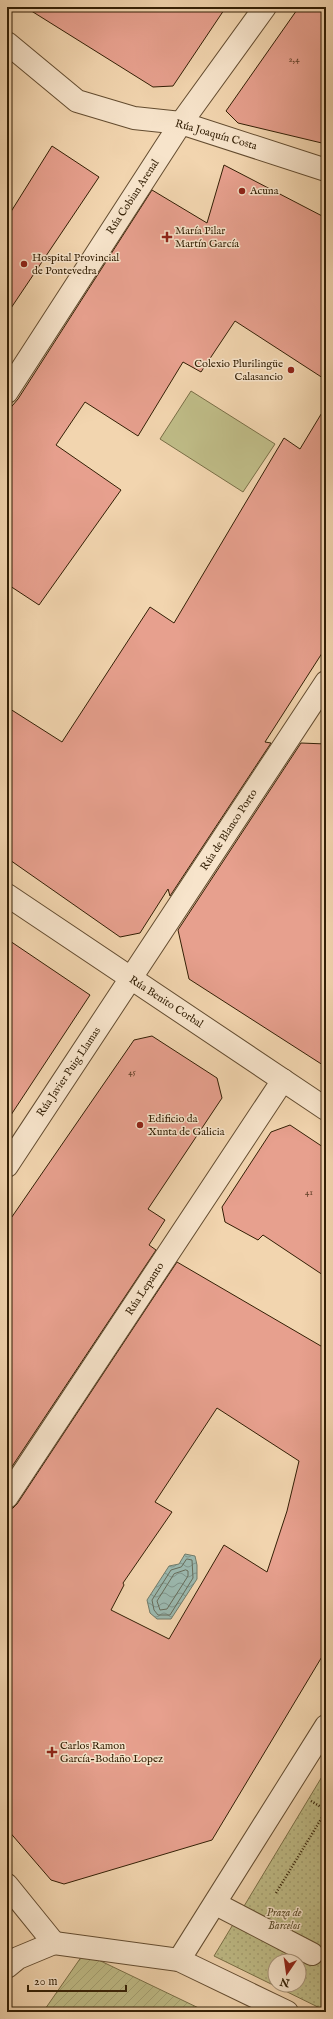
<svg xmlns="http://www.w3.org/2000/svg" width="333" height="2019" viewBox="0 0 333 2019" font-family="'IM FELL English',serif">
  <defs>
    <pattern id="grass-dots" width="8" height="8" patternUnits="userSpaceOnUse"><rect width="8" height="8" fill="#bfbc87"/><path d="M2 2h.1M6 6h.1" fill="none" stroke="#a5a173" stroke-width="1.8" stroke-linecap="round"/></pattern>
    <pattern id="garden-furrows" width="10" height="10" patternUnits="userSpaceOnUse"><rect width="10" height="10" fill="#bfbc87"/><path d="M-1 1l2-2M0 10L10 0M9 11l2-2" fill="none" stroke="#a5a173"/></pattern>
    <pattern id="water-waves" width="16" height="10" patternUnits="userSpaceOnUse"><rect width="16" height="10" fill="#9bb8ae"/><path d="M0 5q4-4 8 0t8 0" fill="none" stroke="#7f958c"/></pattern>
  </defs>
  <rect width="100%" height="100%" fill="#f2d5af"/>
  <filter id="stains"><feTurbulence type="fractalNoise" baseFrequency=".005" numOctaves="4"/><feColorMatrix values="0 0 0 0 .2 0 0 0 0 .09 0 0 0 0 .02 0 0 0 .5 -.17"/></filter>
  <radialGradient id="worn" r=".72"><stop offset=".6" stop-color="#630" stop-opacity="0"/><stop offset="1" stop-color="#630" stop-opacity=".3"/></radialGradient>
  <path fill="url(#grass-dots)" stroke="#796e46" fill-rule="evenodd" d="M326 1770V2011L214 1956ZM275 1961H299V1985H275Z"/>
  <polygon fill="url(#garden-furrows)" stroke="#796e46" points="84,1953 207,2012 43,2012"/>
  <polygon fill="#bfbc87" stroke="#796e46" points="191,391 275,444 243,492 160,439"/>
  <polygon fill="url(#water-waves)" stroke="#717b6a" points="185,1554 195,1556 197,1565 197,1579 171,1619 157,1619 150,1613 147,1600 169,1566 179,1564"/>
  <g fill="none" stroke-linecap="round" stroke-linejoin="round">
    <g stroke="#676c5a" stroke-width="1">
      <polygon points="187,1559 192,1560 193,1578 170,1615 158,1615 154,1610 152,1600 171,1570 181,1567"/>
      <polygon points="186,1570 188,1571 188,1576 167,1609 160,1610 157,1601 174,1574"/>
    </g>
  </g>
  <g fill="#e7a08e" stroke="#331f05" fill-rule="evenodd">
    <polygon points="25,7 226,7 173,86 153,87"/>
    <polygon points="299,7 326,7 326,144 238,123 226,111"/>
    <polygon points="52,146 99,177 7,314 7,218"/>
    <polygon points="224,165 326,218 326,380 235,321 201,372 183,362 138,436 85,402 56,445 121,490 39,605 7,584 7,412 18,399 152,190 207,223"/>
    <polygon points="326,406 326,647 265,742 271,743 170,896 168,889 140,933 120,937 7,858 7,707 62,742 150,607 174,623 284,438 300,449"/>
    <polygon points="301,743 326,744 326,1067 189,979 178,930"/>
    <polygon points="7,939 90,995 7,1121"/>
    <polygon points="152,1036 217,1078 222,1098 148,1209 165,1220 149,1245 156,1250 7,1474 7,1224 134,1040"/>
    <polygon points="290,1125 326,1149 326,1277 263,1235 258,1240 225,1222 222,1207 271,1132"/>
    <path d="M177 1262 326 1349V1650L212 1840 64 1884 51 1880 7 1829V1509L13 1508 17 1504ZM217 1408 299 1461 287 1511 267 1572 224 1545 169 1639 111 1610 124 1585 123 1583 172 1512 155 1502Z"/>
  </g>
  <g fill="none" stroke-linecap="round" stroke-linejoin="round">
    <defs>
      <g id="minor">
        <polyline points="7,43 77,101 134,118 181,123 326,170"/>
        <polyline points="7,392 181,123 265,7"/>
        <polyline points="7,895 326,1109"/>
        <polyline points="7,1166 326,682"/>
        <polyline points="7,1497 283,1080"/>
        <polyline points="7,1885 54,1943"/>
        <polyline points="216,1904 312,1954"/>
        <polyline points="54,1943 179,1960 287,2012"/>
        <polyline points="179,1960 326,1726"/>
        <polyline points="7,1967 18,1958 54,1943"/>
      </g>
    </defs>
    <use href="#minor" stroke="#634c30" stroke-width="24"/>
    <g stroke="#331f05" stroke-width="2.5" stroke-dasharray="1 2" stroke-linecap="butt">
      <polyline points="311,1801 326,1810"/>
      <polyline points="276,1893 326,1811"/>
    </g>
    <use href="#minor" stroke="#f7e4cb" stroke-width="22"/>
  </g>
  <g fill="#8f2418" stroke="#f7e4cb" stroke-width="1.5">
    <circle cx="242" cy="191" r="4"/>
    <path d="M165 231h4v4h4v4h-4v4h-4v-4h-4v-4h4z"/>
    <circle cx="24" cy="264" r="4"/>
    <circle cx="291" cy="370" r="4"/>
    <circle cx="140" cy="1125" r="4"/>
    <path d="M50 1746h4v4h4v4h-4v4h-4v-4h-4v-4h4z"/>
  </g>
  <g text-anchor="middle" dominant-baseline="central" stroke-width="3" stroke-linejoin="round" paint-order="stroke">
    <g font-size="9" fill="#603f27">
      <text x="294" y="59">2,4</text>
      <text x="132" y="1072">45</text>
      <text x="309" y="1192">41</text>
    </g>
    <g font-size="11" fill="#331f05" stroke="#f7e4cb">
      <text transform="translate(216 135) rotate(16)">Rúa Joaquín Costa</text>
      <text transform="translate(133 197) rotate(-57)">Rúa Cobian Arenal</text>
      <text transform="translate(229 830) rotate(-57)">Rúa de Blanco Porto</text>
      <text transform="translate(166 1002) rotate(33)">Rúa Benito Corbal</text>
      <text transform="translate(69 1072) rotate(-56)">Rúa Javier Puig Llamas</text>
      <text transform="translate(145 1289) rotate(-57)">Rúa Lepanto</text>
    </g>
    <g font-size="11" fill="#331f05" stroke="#f7e4cb" text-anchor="start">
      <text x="250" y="191">Acuna</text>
      <text x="175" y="231">María Pilar<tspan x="175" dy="13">Martín García</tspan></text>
      <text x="32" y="258">Hospital Provincial<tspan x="32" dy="13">de Pontevedra</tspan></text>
      <text x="283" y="364" text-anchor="end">Colexio Plurilingüe<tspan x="283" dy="13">Calasancio</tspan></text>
      <text x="148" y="1119">Edificio da<tspan x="148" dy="13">Xunta de Galicia</tspan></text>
      <text x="60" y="1746">Carlos Ramon<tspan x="60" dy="13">García-Bodaño Lopez</tspan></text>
    </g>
    <g font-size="11" font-style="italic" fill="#5d4e2c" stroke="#f7e4cb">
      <text x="284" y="1913">Praza de<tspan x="284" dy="13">Barcelos</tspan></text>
    </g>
  </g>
  <rect width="333" height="2019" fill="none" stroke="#f2d5af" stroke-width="24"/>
  <rect x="8" y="8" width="317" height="2003" fill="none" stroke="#331f05" stroke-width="2"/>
  <rect x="12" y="12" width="309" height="1995" fill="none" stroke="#331f05"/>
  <g transform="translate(287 1973) rotate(193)"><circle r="19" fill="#f7e4cb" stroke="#a9957c"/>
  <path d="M0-3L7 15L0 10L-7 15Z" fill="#8f2418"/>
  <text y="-6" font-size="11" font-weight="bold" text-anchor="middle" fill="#331f05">N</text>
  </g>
  <path d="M28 1985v6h98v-6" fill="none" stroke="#331f05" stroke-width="2"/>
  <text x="34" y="1985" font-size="12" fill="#331f05" stroke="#f7e4cb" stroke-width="3" paint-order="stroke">20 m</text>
  <rect width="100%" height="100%" filter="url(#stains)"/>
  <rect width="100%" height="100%" fill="url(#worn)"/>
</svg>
